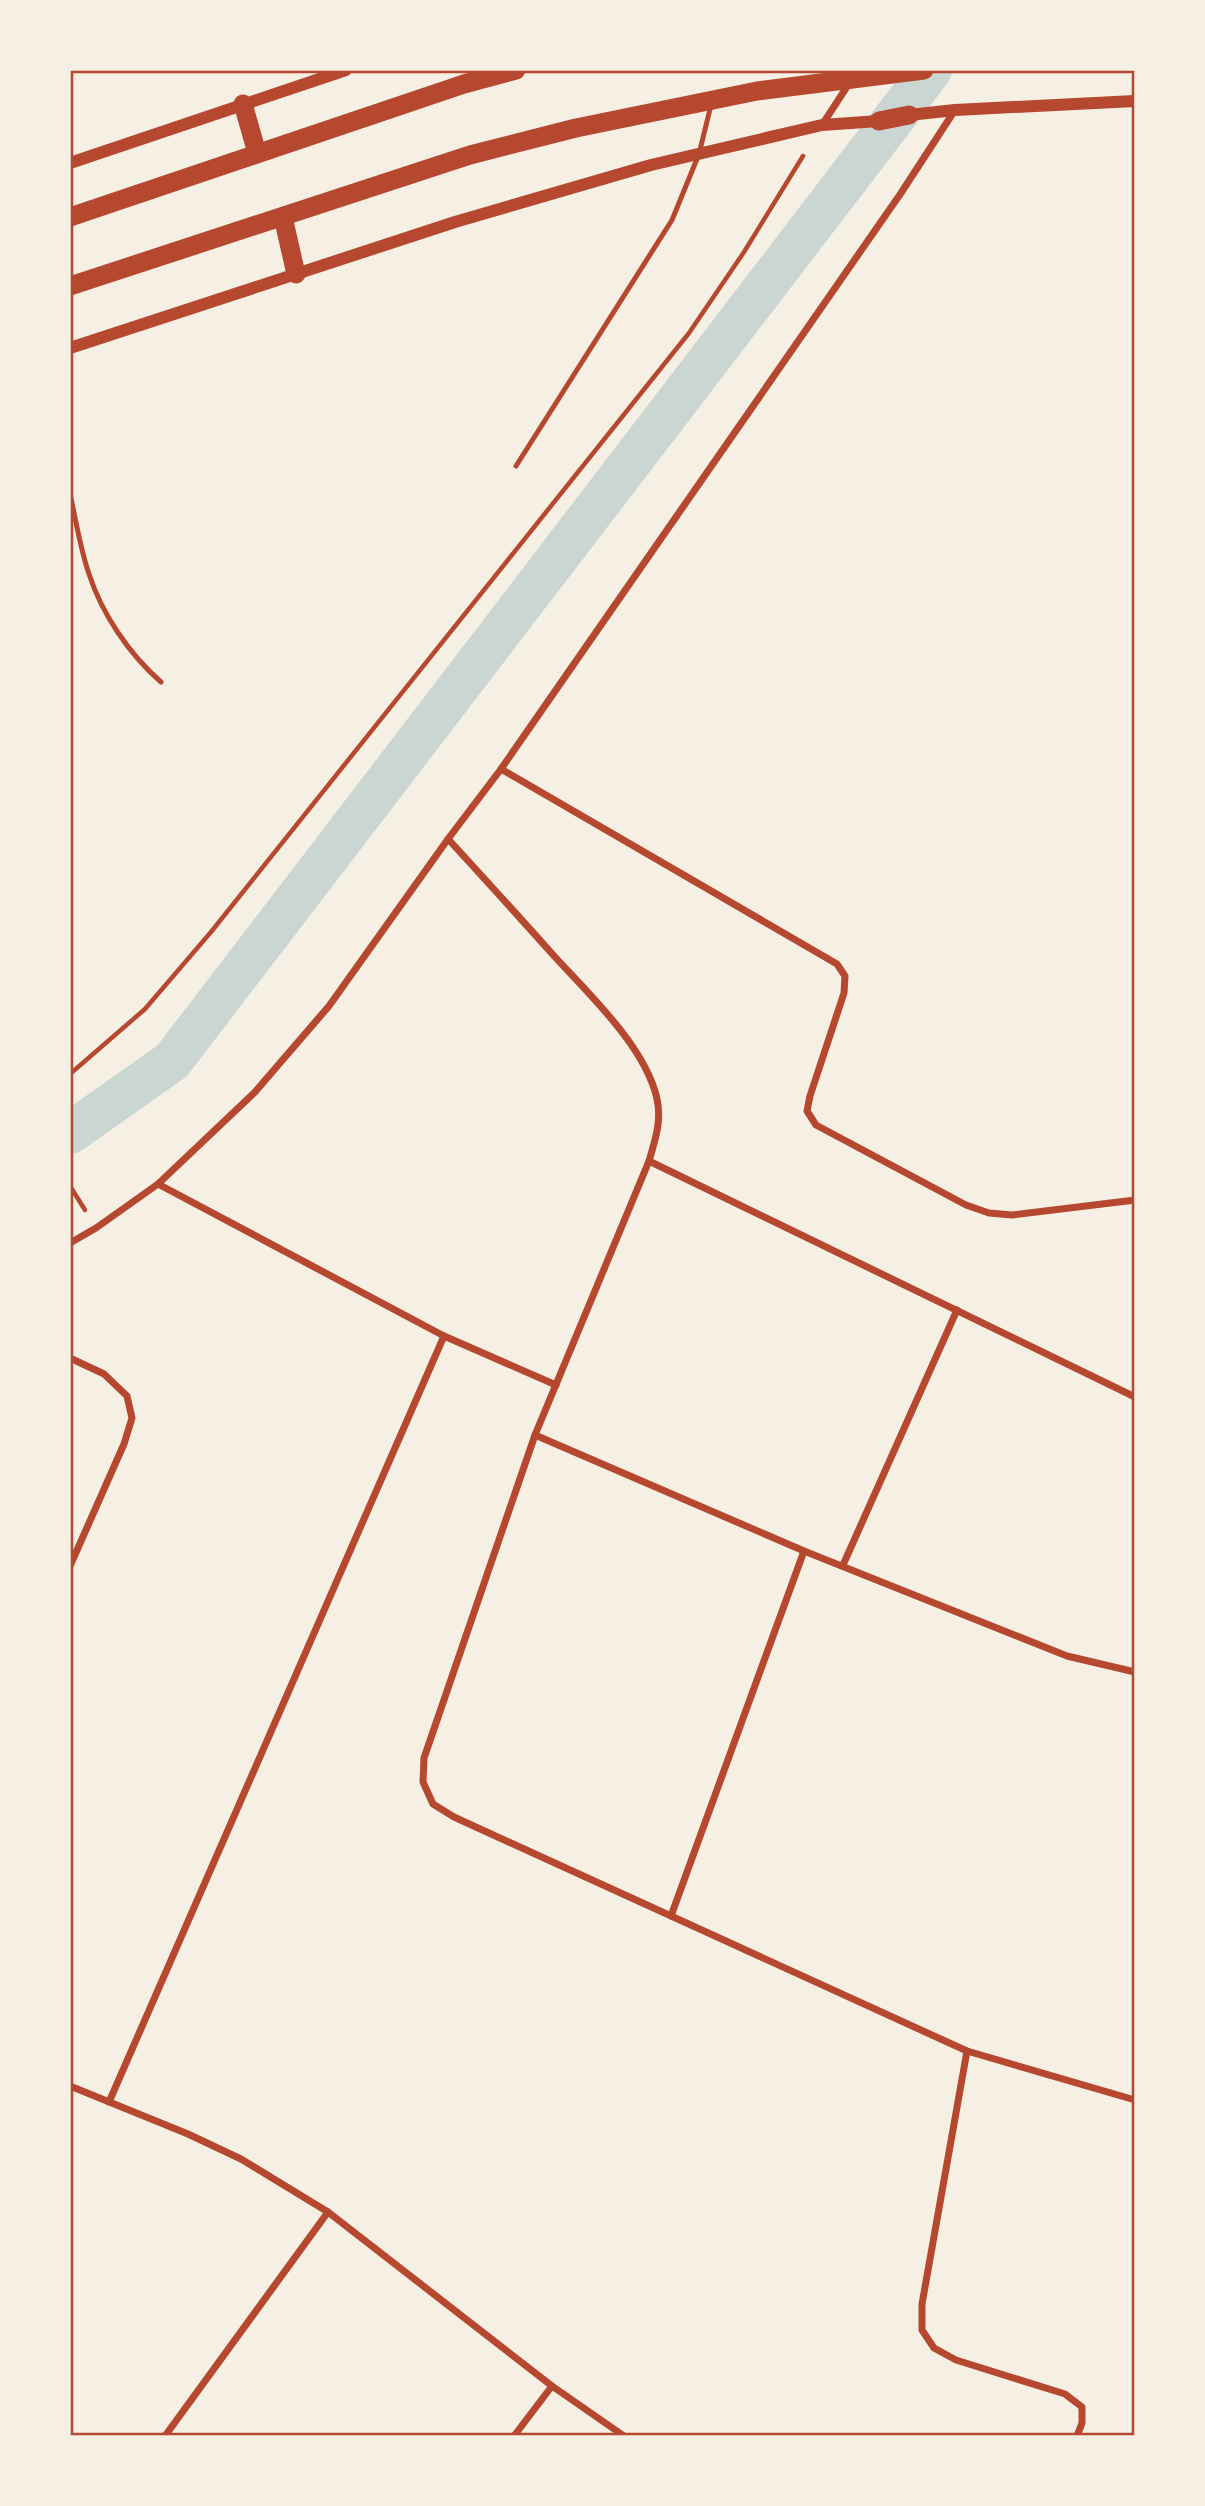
<svg xmlns="http://www.w3.org/2000/svg" width="1205" height="2506" viewBox="0 0 1205 2506" font-family="'Zilla Slab',serif">
  <rect width="100%" height="100%" fill="#f6efe4"/>
  <g fill="none" stroke-linecap="round" stroke-linejoin="round">
    <polyline stroke="#c9d6d2" stroke-width="42" points="70,1133 172,1061 931,70"/>
    <g stroke="#b5482f" stroke-width="4.5">
      <polyline points="70,1074 145,1009 211,932 689,333 744,252 803,156"/>
      <polyline points="70,1186 85,1210"/>
    </g>
    <g stroke="#b5482f" stroke-width="5">
      <polyline points="516,466 672,220 699,154 711,105"/>
      <path d="M70 494C76 520 80 548 89 574 102 614 129 654 161 682"/>
    </g>
    <g stroke="#b5482f" stroke-width="7">
      <polyline points="822,125 850,82"/>
      <polyline points="501,769 837,964 845,976 844,993 810,1096 807,1111 816,1125 966,1205 989,1213 1012,1215 1135,1200"/>
      <path d="M448 839C484 878 520 918 555 957 590 995 646 1048 657 1099 662 1121 655 1140 649 1161L535 1435 804 1551 1067 1656 1135 1672"/>
      <polyline points="649,1161 1135,1397"/>
      <polyline points="70,1243 96,1228 158,1184"/>
      <polyline points="444,1336 556,1385"/>
      <polyline points="70,1358 104,1374 127,1396 132,1418 124,1444 70,1566"/>
      <polyline points="535,1435 424,1758 423,1782 433,1804 454,1817 967,2051 1135,2100"/>
      <polyline points="843,1565 957,1310"/>
      <polyline points="671,1916 804,1551"/>
      <polyline points="967,2051 922,2304 922,2330 934,2348 956,2360 1065,2394 1082,2407 1082,2423 1077,2436"/>
      <polyline points="70,2086 188,2134 241,2159 328,2212"/>
      <polyline points="109,2102 444,1336 158,1184 255,1092 329,1006 448,839 501,769 901,193 955,110"/>
      <polyline points="552,2386 624,2436"/>
      <polyline points="165,2436 328,2212 552,2386 514,2436"/>
    </g>
    <g stroke="#b5482f" stroke-width="12">
      <polyline points="909,115 955,110 1135,101"/>
      <polyline points="70,163 346,70"/>
      <polyline points="70,348 455,222 651,165 822,125 879,121"/>
    </g>
    <g stroke="#b5482f" stroke-width="19">
      <polyline points="243,104 257,153"/>
      <polyline points="879,121 909,115"/>
      <polyline points="70,217 464,84 516,70"/>
      <polyline points="283,217 296,274"/>
      <polyline points="70,286 470,155 576,128 757,91 924,70"/>
    </g>
  </g>
  <rect width="1205" height="2506" fill="none" stroke="#f6efe4" stroke-width="144"/>
  <rect x="72" y="72" width="1061" height="2362" fill="none" stroke="#b5482f" stroke-width="2.5"/>
</svg>
